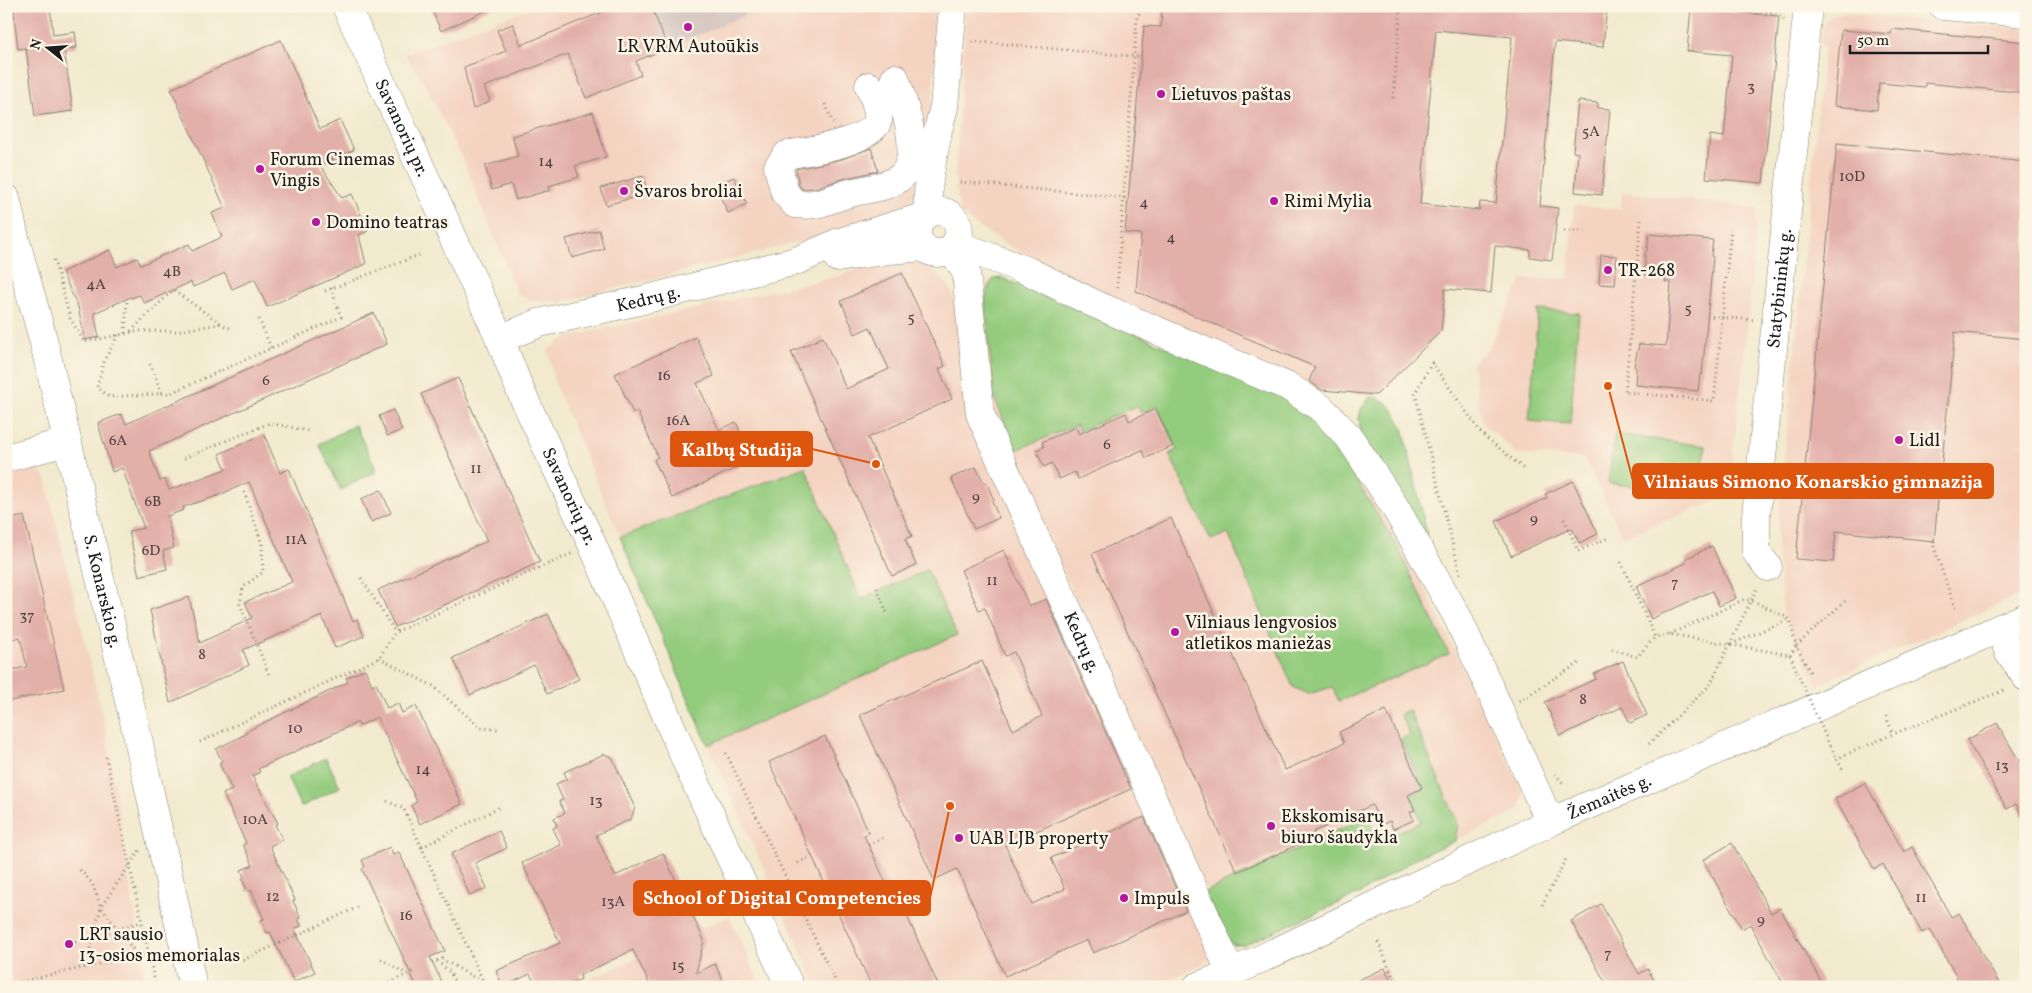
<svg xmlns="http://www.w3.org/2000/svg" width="2032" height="993" font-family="Vollkorn,serif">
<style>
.built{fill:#f4d3c1}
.industrial{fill:#d0c0bc}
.green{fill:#94cc7e;stroke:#58744d}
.building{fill:#e2afa9;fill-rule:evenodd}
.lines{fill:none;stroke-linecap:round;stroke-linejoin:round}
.minor-casing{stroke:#878375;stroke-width:29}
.major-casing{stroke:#878375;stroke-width:29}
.path{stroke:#878375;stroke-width:3;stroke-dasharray:1 4;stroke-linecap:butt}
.minor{stroke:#fff;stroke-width:28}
.major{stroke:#fff;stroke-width:28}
.path-bridge{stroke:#878375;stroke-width:3;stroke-dasharray:1 4;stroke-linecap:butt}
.poi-dot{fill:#b5179e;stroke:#fcf5e5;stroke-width:2}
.labels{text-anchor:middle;stroke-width:5;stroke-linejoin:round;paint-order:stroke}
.number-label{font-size:15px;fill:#4e413f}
.poi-label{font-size:18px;fill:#1c1c1c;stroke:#fcf5e5;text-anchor:start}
.street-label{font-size:18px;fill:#1c1c1c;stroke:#fcf5e5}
.leader{fill:none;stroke:#de560d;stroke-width:2}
.callout-dot{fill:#de560d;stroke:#fcf5e5;stroke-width:2}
.callout{fill:#de560d;stroke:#de560d;stroke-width:2}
.callout-label{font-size:19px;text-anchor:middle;font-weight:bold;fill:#fff}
</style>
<rect width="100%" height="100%" fill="#fcf5e5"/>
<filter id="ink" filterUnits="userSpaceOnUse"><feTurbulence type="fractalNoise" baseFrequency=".02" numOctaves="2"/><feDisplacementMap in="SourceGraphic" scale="10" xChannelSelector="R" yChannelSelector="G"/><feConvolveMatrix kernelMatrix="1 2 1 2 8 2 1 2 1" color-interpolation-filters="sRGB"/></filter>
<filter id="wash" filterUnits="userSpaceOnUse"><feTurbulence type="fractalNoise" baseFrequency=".0096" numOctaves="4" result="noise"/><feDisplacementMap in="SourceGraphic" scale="20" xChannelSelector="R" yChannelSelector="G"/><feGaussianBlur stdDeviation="1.12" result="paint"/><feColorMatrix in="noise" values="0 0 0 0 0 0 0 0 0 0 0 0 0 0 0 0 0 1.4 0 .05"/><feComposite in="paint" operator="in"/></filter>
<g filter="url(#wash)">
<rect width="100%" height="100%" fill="#f2eace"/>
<!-- built -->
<path class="built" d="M536,6H651L668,48L766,6H939L928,162L923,188L912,210L902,216L561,302L535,301L526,298L517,294L464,162L424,83L405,54Z
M966,6H1438L1420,204L1454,207L1441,331L1376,395L1318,390L1053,272L975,225L959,211L955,177Z
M1839,13L2026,29V592L1817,685L1783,613L1777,551V534L1824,47L1819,42L1824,23L1830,16Z
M1622,192L1757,208L1749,313L1728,497L1623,537L1584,458L1517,454L1482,422L1472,363L1488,349L1522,279H1568L1574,206L1620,209Z
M909,256L930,268L948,284L959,310L965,406L1211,950V958L1208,962L1152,987H817L708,745L554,382L548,350L567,337L840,276L887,257Z
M1002,278L1324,429L1373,489L1415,568L1523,792L1521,807L1515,813L1420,856L1359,894L1244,945H1235L1229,942L991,409L979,294L988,281Z
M38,469L45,476L106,730L146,987H6V476Z
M729,916L762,987H573Z"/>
<!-- industrial -->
<path class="industrial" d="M651,6H766L668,48Z"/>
<!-- green -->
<path class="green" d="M1002,278L1279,394L1324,429L1396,544L1449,654L1339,701L1332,687L1309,694L1293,687L1228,533L1211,540L1169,454L1177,450L1157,406L1141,413L1137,406L1079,431L1077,425L1016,450L994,397L985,301L989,285L994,279Z
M1538,310L1579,313L1570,424L1529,421Z
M1370,397C1389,398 1395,413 1403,428L1427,534L1422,536L1362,439L1359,419L1361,409Z
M355,425L377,471L341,490L319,444Z
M1615,434L1706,446L1699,495L1608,483Z
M805,467L861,599L927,570L957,635L708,745L620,537Z
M1409,710L1458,824L1455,841L1420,856L1359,894L1244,945H1235L1229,942L1205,892L1367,817L1378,840L1421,822L1410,795L1423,789L1401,739L1410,735L1400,714Z
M326,758L340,787L301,807L287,777Z"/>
<g id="blocks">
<!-- building -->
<path class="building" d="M13,6H50L53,35L75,32L77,48L64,49L73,111L35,116L26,48L18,49Z
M430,6H496L441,31Z
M617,6H651L668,48L636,61L641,75L586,98L568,54L484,87L490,101L473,109L464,67L506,51L497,30L513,24L521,45Z
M1162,6H1607L1603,47L1555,42L1540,206L1558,208L1552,260L1530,257V250L1495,246L1491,293L1445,289L1441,331L1376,395L1322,390L1309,381L1315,367L1136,291L1141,234L1125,233L1144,26L1161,27ZM1436,30L1512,37L1496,203L1480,202L1479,210L1420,204Z
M1691,8L1779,16L1763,183L1706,178L1710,135L1724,137L1732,55L1687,51Z
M1892,29L2026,42V93L1925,83V87L1879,83L1877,110L1834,106L1841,30L1891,34Z
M281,40L320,129L340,120L354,150L320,165L342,198L352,194L368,231L359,235L366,264L267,307L255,279L232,289L225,273L193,287L191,282L144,303L140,295L131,298V297L94,313L99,337L85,340L78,307L62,272L110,250L117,267L137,258L141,265L189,244L192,251L222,237L212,213L225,208L171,89Z
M1578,101L1598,103V108L1610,109L1602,195L1575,192L1578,153L1573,152Z
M593,112L606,157L575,166L579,177L549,186L550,190L516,200L511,184L492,190L485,166L518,156L512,136Z
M1837,143L2026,162V339L1955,332L1934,541L1836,531L1833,562L1796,559Z
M871,148L878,171L846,178L814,188L802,189L799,185L796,169L842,159Z
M643,176L647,194L606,205L601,188Z
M734,177L747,204L728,213L715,185Z
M599,230L604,249L572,258L566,239Z
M1649,234L1713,240L1711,256L1713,257L1702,375L1700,374L1698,391L1635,385L1636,368L1634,366L1639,344L1666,346L1671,282H1665L1666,276L1645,275V253L1647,251Z
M1601,255L1617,256L1615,285L1599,284Z
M902,273L945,366L939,369L952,399L868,438L912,536L905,539L916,565L892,576L791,352L823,337L846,389L889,369L870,327L855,334L841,301Z
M374,313L387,344L149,451L160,481L165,479L169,490L226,469L219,454L264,434L280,473L289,469L353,621L357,619L364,636L335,648L322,616L243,650L249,665L170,703L150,610L189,597L200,643L252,618L245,602L292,582L249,482L217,496L183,507L184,510L167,516L174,548L163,551L167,569L139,576L129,531L144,528L122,468L112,472L98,423L121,414L126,424Z
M696,337L714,376L697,383L719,430L736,422L753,460L672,498L654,460L658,457L637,411L633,413L615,374Z
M458,378L540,562L395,627L378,590L487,541L421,394Z
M1156,409L1173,446L1146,458L1142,450L1078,479L1075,472L1059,479L1052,463L1044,467L1036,450L1044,447L1042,442L1076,427L1079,434L1126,413L1129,421Z
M393,410L402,430L387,436L379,416Z
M976,467L984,483L986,482L994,500L992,501L999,518L974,529L951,478Z
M1573,481L1598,534L1579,543L1572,528L1511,556L1496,521L1547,498L1545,494Z
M381,490L391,513L371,522L361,499Z
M24,516L64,689L6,702V671L27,667L20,637L9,640L6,630V595L10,594L6,579V520Z
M1171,518L1285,770L1344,743L1339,732L1386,710L1422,788L1408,795L1415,810L1410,812L1414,820L1393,829L1390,821L1381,825L1372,805L1313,832L1315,837L1237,872L1092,554Z
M1712,546L1736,598L1719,606L1712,591L1651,619L1636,586L1686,563L1685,559Z
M1004,550L1029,606L1046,599L1131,789L1005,845L1032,904L1065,889L1051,858L1144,817L1186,911L1093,953L1087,940L1005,976L957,869L934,880L860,715L982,661L1013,730L1042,716L1014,652L1005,656L985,608L979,610L961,570Z
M548,614L579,679L547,694L534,665L470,695L453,658Z
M1623,661L1647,715L1630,723L1622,707L1560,736L1545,702L1596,679L1594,674Z
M365,669L372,685L376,683L387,708L398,703L402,713L416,706L462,804L420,824L411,805L417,802L377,717L359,726L358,722L258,769L260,772L252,776L278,823L275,825L283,840L270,846L295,900L293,901L301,918L298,919L301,926L294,929L315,972L294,982L270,932L267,933L261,920L264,919L251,890L248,892L242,879L244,877L241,870L253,865L243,845L246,843L223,794L232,790L219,763L222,761L216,749L246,734L245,732L348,682L346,678Z
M1997,723L2026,773V821L2016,804L2007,809L1967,740Z
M825,736L869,833L864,835L896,905L901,903L939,987H872L769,762Z
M604,754L612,757L635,808L631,819L596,835L615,876L663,853L704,940L696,973L715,964L724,983L715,987H651L633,950L580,975L581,979L565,987H537L530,974L503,987L496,971L560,943L522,863L561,845L553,828L557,826L554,818L565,813L559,801L563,800L556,784L567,779L564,772Z
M1865,783L1904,852L1912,847L1951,917L1959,913L2001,987H1962L1930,929L1922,933L1883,864L1874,869L1835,799Z
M499,831L507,848L475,863L487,888L470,896L451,854Z
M1732,843L1771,913L1780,908L1824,987H1785L1750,924L1742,929L1703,860Z
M390,847L393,855L399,852L445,951L430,957L444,987H417L362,869L365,867L362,860Z
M1601,904L1639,974L1648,969L1658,987H1608L1571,921Z
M1385,968L1394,987H1343Z"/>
</g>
</g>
<g filter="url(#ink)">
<use href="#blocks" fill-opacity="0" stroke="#878375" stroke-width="1"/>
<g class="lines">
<!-- minor casing -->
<g class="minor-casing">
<g id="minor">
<path d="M1943,6L2026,13"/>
<path d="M869,86C873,96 880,109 878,120C873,142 807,151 787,155L778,167L785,193L795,204C820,207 828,199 850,193C865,189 885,188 898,179C926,160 903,102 895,78"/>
<path id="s1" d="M6,198L16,242L43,339L137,734L193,987"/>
<circle cx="938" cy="232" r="21"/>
<path d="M927,214L929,179L938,130L944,107L953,6"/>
<path d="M955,244L1028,271L1095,304L1289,387L1321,408L1349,437L1395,507L1458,618L1550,822"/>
<path id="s2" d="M951,248L966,272L980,414L1231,973"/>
<path d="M838,258L889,250L924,247"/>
<path id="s3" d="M500,339L539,323L639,301L796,261L837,243L923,217"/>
<path d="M6,458L66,442"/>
<path id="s4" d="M1768,567L1756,552V516L1808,6"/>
<path d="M2000,628L2009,653L2026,677"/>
</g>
</g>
<!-- major casing -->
<g class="major-casing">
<g id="major">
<path id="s5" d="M346,6L500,339L520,390L592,544L690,770L790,987"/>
<path id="s6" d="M1197,987L1231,973L1550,822L2026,617"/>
</g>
</g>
<!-- path -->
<path class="path" d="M1696,6L1776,13L1783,17L1784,20
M972,41L1141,57
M1393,98L1401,6
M825,104L833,123
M960,182L1128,198
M1641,220L1625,392L1714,401L1731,229
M1564,231H1586
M54,260L70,318L84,342L139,331H176L220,324L232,329
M1117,288L1137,17L1144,6
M325,291L419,255
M1707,316L1755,320
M259,319L271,348
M131,331L173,290L220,323
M125,333L127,298
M118,335L105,359L97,387L109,397L171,393L341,317L331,288
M150,364L162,393
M184,458L270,423L308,431
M244,492L262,544L263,572L243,587L240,604L270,677
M1564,519L1578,551L1610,537
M1934,541V547L1955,608
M1621,562L1655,637L1669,634L1790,655
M1460,574L1415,393L1432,363L1482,434L1524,469
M361,578L395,632
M877,588L887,613
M1670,634L1743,600H1751L1790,619L1796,646L1790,655
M1731,644L1790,619
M1612,649L1637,657L1655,637
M1790,655L1797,672
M379,658L433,686L481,728L498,729
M1810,672L1796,646L1846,600
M1519,701L1579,663
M1886,716L1893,734
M200,742L379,658L395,632L573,553
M1649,744L1710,685L1758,586
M1830,746L1844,772
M726,753L838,987
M106,757L156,987
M1836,759L1893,734L2007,689
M1555,774L1563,783
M387,801L404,809L484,983L492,987
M868,845L882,838
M422,847L502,806
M798,863L812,856
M80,870L92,883L101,907L138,956
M1542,905L1567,857
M75,942L141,922
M1378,942L1397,987
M381,959L407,974
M243,960L358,907
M437,961L450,972L457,987
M432,962L442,959L484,983
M85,968L101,907L140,850
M6,985L148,953
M380,987L414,971"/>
<!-- minor -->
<use href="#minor" class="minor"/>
<!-- major -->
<use href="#major" class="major"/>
<!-- path-bridge -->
<path class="path-bridge" d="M1797,672L1830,746"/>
</g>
</g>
<!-- markers -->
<g class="poi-dot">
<circle cx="688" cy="27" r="5"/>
<circle cx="1161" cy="94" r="5"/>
<circle cx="260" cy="169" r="5"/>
<circle cx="624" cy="191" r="5"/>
<circle cx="1274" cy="201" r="5"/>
<circle cx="316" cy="222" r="5"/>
<circle cx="1608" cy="270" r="5"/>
<circle cx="1899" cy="440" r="5"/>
<circle cx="1175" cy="632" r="5"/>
<circle cx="1271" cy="826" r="5"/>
<circle cx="959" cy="838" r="5"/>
<circle cx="1124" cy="898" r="5"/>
<circle cx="69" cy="944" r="5"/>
</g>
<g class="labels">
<!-- number labels -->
<g class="number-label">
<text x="1751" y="91">3</text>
<text x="1591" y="136">5A</text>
<text x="546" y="166">14</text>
<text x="1852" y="181">10D</text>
<text x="1144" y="207">4</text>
<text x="1171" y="242">4</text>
<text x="172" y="276">4B</text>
<text x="96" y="289">4A</text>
<text x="1688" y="313">5</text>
<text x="911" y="322">5</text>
<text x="664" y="380">16</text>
<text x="266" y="385">6</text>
<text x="678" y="425">16A</text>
<text x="118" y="445">6A</text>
<text x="1107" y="449">6</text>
<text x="476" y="473">11</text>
<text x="976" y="501">9</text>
<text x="153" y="506">6B</text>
<text x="1534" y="523">9</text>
<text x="296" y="544">11A</text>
<text x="151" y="555">6D</text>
<text x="992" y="585">11</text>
<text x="1675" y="587">7</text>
<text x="27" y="620">37</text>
<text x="202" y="659">8</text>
<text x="1583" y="704">8</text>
<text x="295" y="733">10</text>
<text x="2002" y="770">13</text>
<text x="423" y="774">14</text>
<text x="596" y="805">13</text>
<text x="255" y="824">10A</text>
<text x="273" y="901">12</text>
<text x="1921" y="902">11</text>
<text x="613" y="906">13A</text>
<text x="406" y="920">16</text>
<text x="1761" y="924">9</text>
<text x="1608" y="958">7</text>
<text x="678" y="970">15</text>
</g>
<!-- poi labels -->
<g class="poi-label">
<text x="688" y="52" text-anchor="middle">LR VRM Autoūkis</text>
<text x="1171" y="100">Lietuvos paštas</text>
<text x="270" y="165">Forum Cinemas<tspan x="270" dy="21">Vingis</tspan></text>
<text x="634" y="197">Švaros broliai</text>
<text x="1284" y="207">Rimi Mylia</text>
<text x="326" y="228">Domino teatras</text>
<text x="1618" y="276">TR-268</text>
<text x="1909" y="446">Lidl</text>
<text x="1185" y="628">Vilniaus lengvosios<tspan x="1185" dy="21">atletikos maniežas</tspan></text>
<text x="1281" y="822">Ekskomisarų<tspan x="1281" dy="21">biuro šaudykla</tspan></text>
<text x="969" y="844">UAB LJB property</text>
<text x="1134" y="904">Impuls</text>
<text x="79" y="940">LRT sausio<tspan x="79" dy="21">13-osios memorialas</tspan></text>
</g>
<!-- street labels -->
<g class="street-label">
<text dy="6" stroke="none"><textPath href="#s5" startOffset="134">Savanorių pr.</textPath></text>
<text dy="6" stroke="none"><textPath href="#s4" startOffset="284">Statybininkų g.</textPath></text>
<text dy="6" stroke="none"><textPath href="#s3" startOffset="154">Kedrų g.</textPath></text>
<text dy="6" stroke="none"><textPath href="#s5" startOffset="539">Savanorių pr.</textPath></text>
<text dy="6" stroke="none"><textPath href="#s1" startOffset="405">S. Konarskio g.</textPath></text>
<text dy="6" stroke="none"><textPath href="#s2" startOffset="421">Kedrų g.</textPath></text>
<text dy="6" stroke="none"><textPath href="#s6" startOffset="454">Žemaitės g.</textPath></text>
</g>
</g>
<!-- callouts -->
<path class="leader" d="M876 464L812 449M1608 386L1633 481M950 806L930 898"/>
<g class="callout-dot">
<circle cx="876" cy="464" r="5"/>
<circle cx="1608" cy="386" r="5"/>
<circle cx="950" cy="806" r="5"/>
</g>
<g class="callout">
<rect x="671" y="432" width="141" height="34" rx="5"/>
<rect x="1633" y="464" width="360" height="34" rx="5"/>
<rect x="634" y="881" width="296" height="34" rx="5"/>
</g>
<g class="callout-label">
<text x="742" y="456">Kalbų Studija</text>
<text x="1813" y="488">Vilniaus Simono Konarskio gimnazija</text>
<text x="782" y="904">School of Digital Competencies</text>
</g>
<!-- margin -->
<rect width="2032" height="993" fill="none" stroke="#fcf5e5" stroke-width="25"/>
<!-- north arrow -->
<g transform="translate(48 48) rotate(287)" stroke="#fcf5e5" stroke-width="4" paint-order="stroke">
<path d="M0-4L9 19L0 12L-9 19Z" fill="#1c1c1c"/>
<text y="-8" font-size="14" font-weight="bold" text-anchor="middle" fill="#1c1c1c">N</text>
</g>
<!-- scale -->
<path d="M1850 45v8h138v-8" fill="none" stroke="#1c1c1c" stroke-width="2.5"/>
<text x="1857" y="45" font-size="15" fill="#1c1c1c" stroke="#fcf5e5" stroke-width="4" paint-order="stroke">50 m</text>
</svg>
